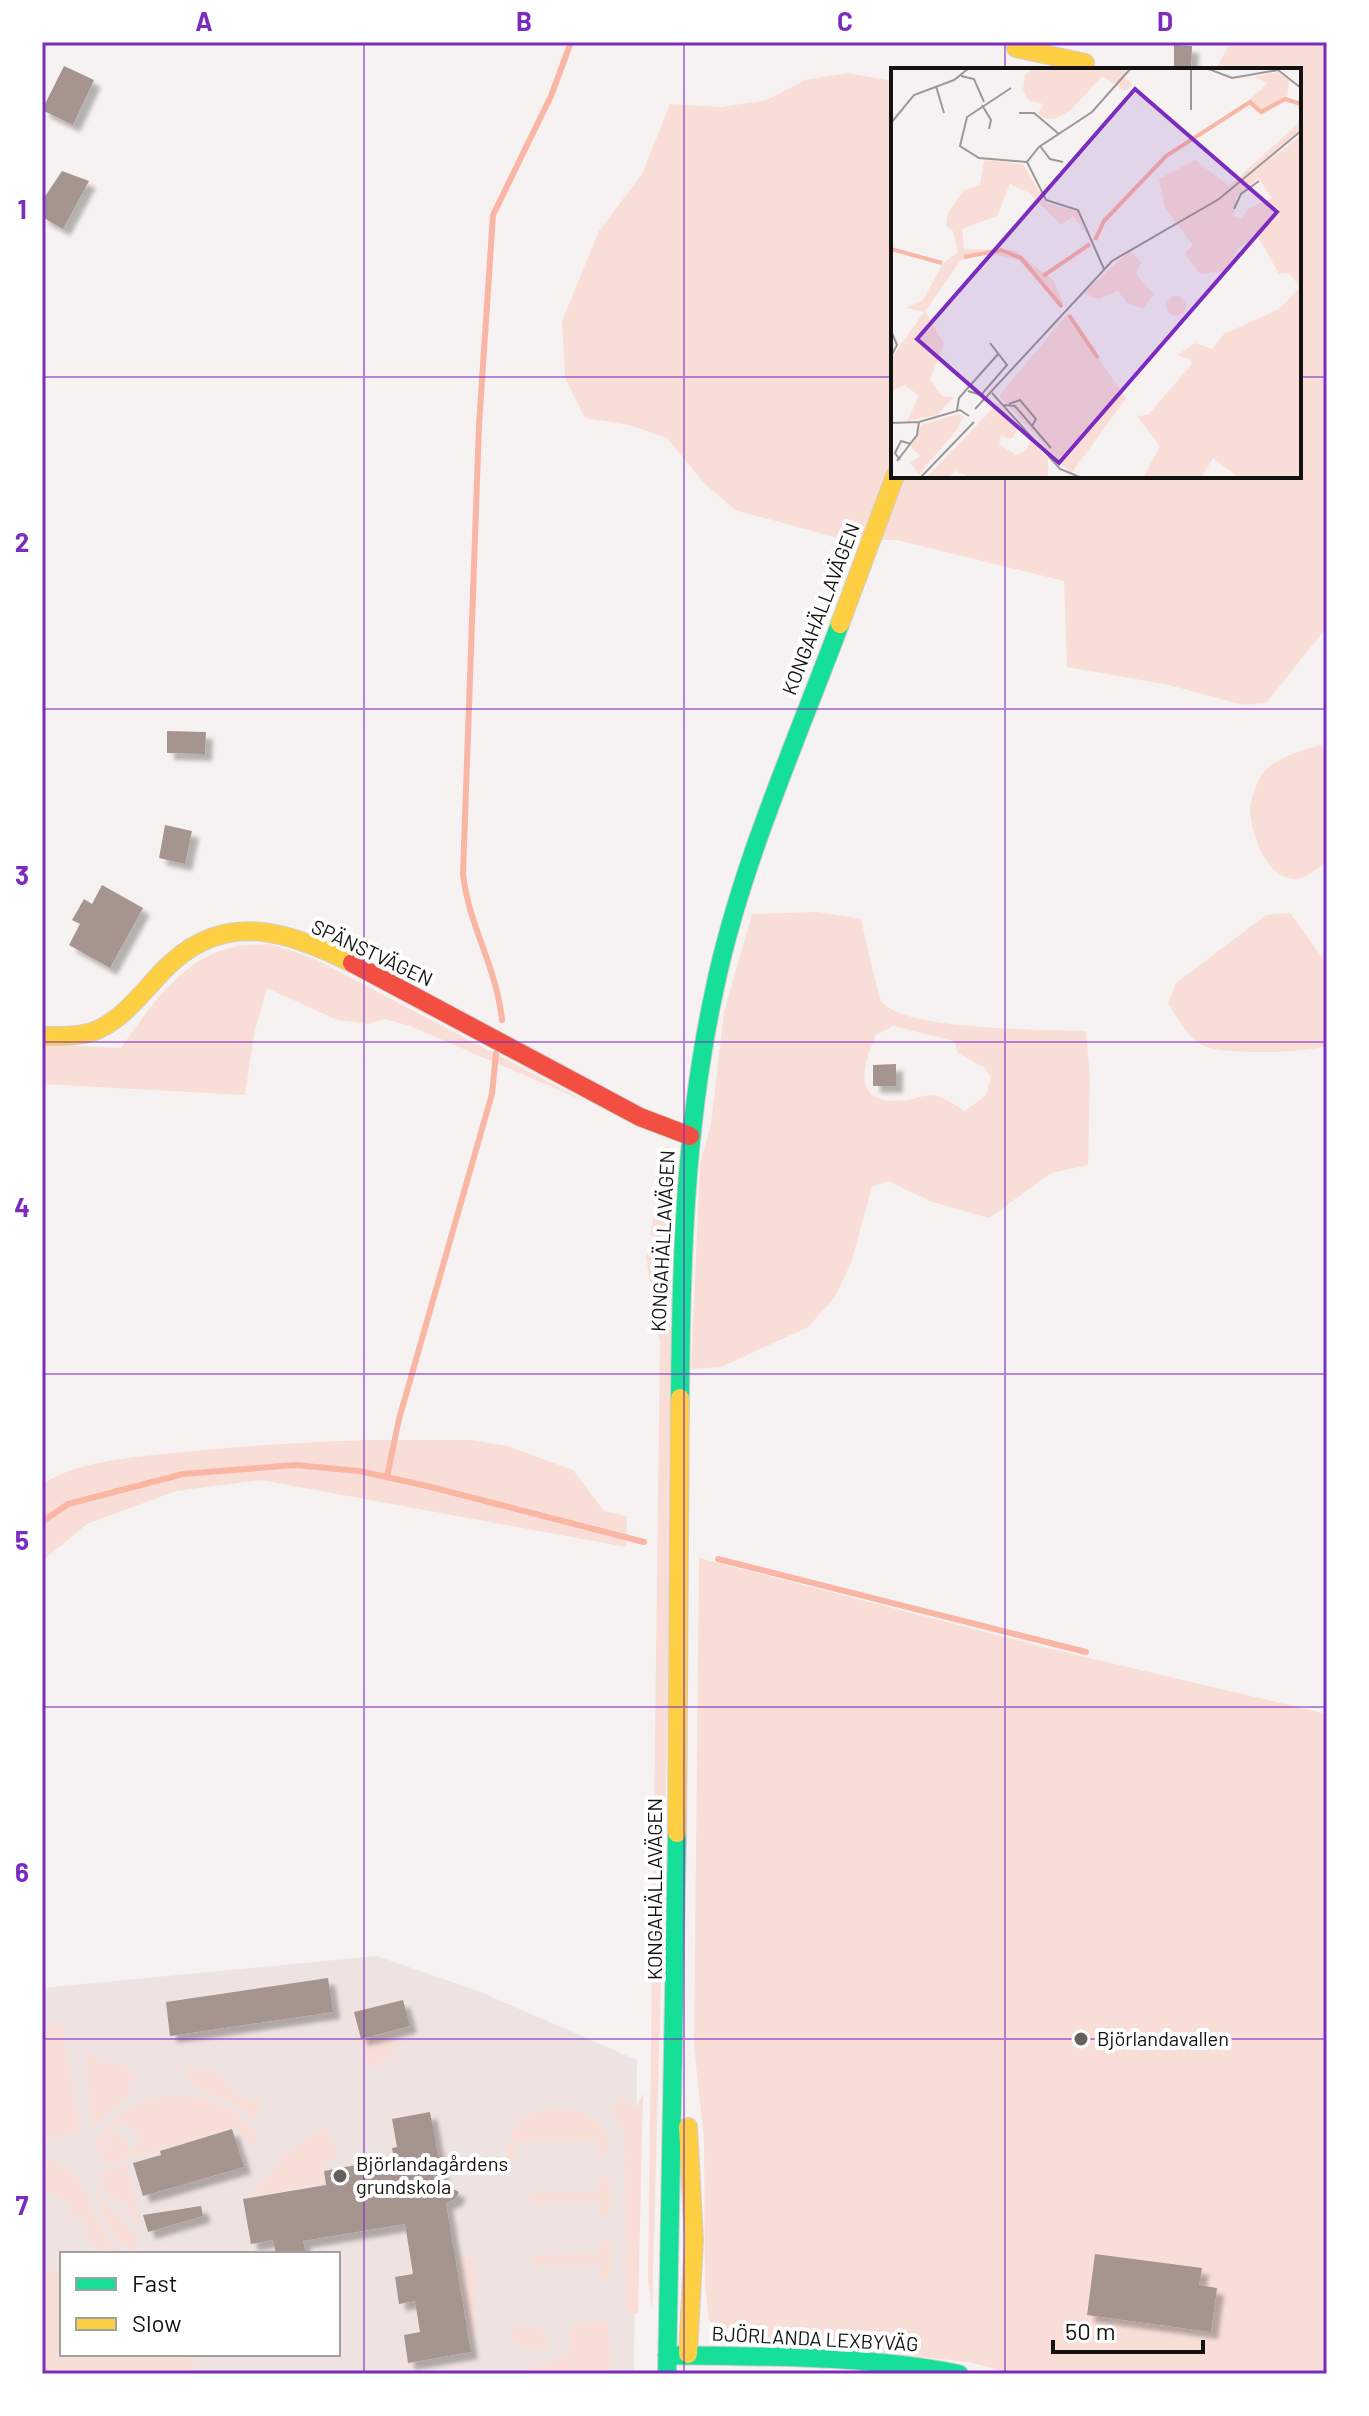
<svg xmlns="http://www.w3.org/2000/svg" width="1369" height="2416" font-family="Barlow,sans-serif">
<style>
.built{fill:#eee3e1}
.green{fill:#f9ded7;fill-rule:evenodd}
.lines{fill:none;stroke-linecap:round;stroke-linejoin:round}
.stream{stroke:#f9b6a5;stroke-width:6}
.building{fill:#a6948f;filter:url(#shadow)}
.fast-casing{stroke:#d1cecd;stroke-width:20}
.slow-casing{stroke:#d1cecd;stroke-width:20}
.jam-casing{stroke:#d1cecd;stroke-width:20}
.fast{stroke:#16e098;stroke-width:18}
.slow{stroke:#ffcf43;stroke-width:18}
.jam{stroke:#f24e42;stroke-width:18}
.grid{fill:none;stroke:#7b2cbf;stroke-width:2;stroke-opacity:0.55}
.poi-dot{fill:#63605f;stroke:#fff;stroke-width:3}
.labels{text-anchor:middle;stroke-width:8;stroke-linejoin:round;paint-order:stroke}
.street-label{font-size:20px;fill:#141211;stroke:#fff}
.poi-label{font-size:20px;fill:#141211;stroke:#fff;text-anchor:start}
.inset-river{fill:none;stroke:#f9b6a5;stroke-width:4}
.inset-road{fill:none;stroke:#9c9897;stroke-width:2}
.view{fill:#7b2cbf;fill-opacity:0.15;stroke:#7b2cbf;stroke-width:4}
.inset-edge{fill:none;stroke:#141211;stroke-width:4}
.neatline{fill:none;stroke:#7b2cbf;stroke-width:3}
.grid-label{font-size:26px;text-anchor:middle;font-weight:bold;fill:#7b2cbf}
</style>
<defs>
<filter id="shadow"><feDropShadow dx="7" dy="7" stdDeviation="2" flood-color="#0004"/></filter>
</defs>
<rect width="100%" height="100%" fill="#f6f2f1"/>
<!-- built -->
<path class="built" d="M377,1956L478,1991L637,2060L634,2374H199L190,2354H338V2254H62V2273L42,2267V1988Z"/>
<!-- green -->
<path class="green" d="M1231,42H1327V627L1266,703L1243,705L1169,685L1067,667L1064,581L897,540H845L735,510L703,482L667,438L629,425L585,418L565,378L562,321L599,231L642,174L670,104L721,107L767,100L805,80L848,73L893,81V476H1299V70H1215Z
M1327,743V861C1318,868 1307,879 1295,879C1266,878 1252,835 1250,811C1250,802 1256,784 1261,776C1272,757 1308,749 1327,743Z
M818,912L861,919C864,932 878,996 882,1002C905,1031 1045,1029 1086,1031L1090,1078L1088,1165L1051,1173L989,1218L932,1202L888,1181L872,1187L851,1263L835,1297L808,1327L721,1367L691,1369L700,1164L711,1124L724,1012L752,914ZM893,1026L954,1041L958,1053L985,1068L991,1077L986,1095L965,1111C956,1106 946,1098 937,1096C928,1093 915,1099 906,1100C852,1106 861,1069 876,1035Z
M1290,913L1327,964V1046C1304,1053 1226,1055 1204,1046C1188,1039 1177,1017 1168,1003L1176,983L1266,915Z
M270,944L313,958L589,1103L410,1026L385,1019L368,1024L337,1020L267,988L254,1034L245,1095L42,1084V1044L121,1048C148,1009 182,958 233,947C245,944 258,945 270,944Z
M665,1146L675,1150L666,1226H663L661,1238L650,1235Z
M650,1244C658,1275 666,1298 671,1332L668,1712L652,2312L648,2279L660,1343L646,1257Z
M371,1440H470L507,1446L573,1470L604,1511L627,1516L626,1547L261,1480L176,1491L87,1524L42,1561V1484C81,1460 129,1458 173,1453C239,1446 305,1442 371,1440Z
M699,1558L1051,1649L1327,1714V2374H1014L969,2362L721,2336L709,2320L705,2285L704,2139L694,2047Z
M62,2024L80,2132L42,2138V2027Z
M391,2033L396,2050L370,2069L361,2041Z
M85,2051L100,2062L126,2065L133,2077L126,2098L94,2126Z
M189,2069L216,2072L240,2098L261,2100L256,2120L236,2104L197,2088L186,2075Z
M643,2093L638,2313L627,2314L625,2146L621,2124L612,2108L624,2095L627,2105L637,2106Z
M174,2095C207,2095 243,2111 260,2140L253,2145L234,2127L129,2158L139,2144L140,2135L123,2122L110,2134L98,2155L96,2143C116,2113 139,2099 174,2095Z
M548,2108C578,2110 607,2114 609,2150L598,2155L597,2140L515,2142V2165L507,2166C507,2135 516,2114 548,2108Z
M323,2129L336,2147L339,2158L324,2161V2183L251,2196L288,2152Z
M114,2134L125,2139L131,2150L121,2161L106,2166L102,2153Z
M51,2160C96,2178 86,2221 120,2254H101L83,2231L89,2226L80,2215L74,2220L66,2201L42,2189V2161Z
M126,2162L140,2223L135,2224L125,2201L107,2196L100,2171L117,2168Z
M599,2176L610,2182L611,2213L600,2218L598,2201L531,2203V2193L600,2191Z
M99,2188L105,2204L137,2237L135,2252C112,2241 102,2214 96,2191Z
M601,2239L611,2245L612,2276L601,2280L600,2264L532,2266V2255L601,2253Z
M470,2256L477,2283L473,2325H478L471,2343L458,2259Z
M42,2267L62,2273V2354H190L199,2374H42Z
M609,2322L611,2371L528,2374L522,2369L552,2363L569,2351L572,2324Z
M512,2326L546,2331L549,2349L520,2348L511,2334Z"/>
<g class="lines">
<!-- stream -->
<path class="stream" d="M502,1020C496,965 469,927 463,874L479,425L493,215L551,96L571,42
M387,1477L399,1419L492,1094L496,1053
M42,1522L68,1504L183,1474L295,1465L359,1471L427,1486L644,1542
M718,1559L1086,1652"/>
</g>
<!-- building -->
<path class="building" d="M1174,45L1192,46L1191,67L1174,66Z
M64,66L94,80L73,125L42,110Z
M62,171L89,181L63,229L42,217V201Z
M167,731L206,732L205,754L167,753Z
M165,825L192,831L185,864L159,858Z
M102,885L143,908L110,968L69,945L80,924L72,920L84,899L92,904Z
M896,1064V1086H873V1065Z
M328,1978L333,2012L170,2036L166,2002Z
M403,2000L410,2026L361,2039L354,2012Z
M430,2112L444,2184L459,2192L455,2199L446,2203L471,2352L408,2363L404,2335L420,2332L415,2301L399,2304L395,2277L413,2274L405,2224L303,2241L306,2254H276L273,2240L251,2244L243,2199L326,2185L324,2171L394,2158L392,2148L397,2147L392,2119Z
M232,2129L244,2167L143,2196L133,2163L161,2155L160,2151Z
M201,2206L203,2216L148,2232L143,2215Z
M1095,2254L1202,2268L1199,2285L1217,2288L1211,2332L1087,2315Z"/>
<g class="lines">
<!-- fast casing -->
<g class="fast-casing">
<path id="fast" d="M680,1398C681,1262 685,1126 714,992C740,866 795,745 840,624
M667,2355C764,2357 864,2355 959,2374
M667,2374L677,1833"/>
</g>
<!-- slow casing -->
<g class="slow-casing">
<path id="slow" d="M1016,48L1085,63
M840,624L895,476
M42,1036C60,1036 80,1037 97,1030C123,1019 142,993 161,973C220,909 283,929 352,963
M677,1833L680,1398
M688,2127L694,2240L688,2354"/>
</g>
<!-- jam casing -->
<g class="jam-casing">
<path id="jam" d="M352,963L640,1117L690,1136"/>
</g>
<!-- fast -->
<use href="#fast" class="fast"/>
<!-- slow -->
<use href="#slow" class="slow"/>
<!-- jam -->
<use href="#jam" class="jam"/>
</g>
<!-- grid -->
<path class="grid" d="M364,42V2374M684,42V2374M1005,42V70M42,377H893M1299,377H1327M1005,476V2374M42,709H1327M42,1042H1327M42,1374H1327M42,1707H1327M42,2039H1327"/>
<!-- markers -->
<g class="poi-dot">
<circle cx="1081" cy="2039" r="8"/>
<circle cx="340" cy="2176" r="8"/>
</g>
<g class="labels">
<!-- street labels -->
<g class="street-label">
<text transform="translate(821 609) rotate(-69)" y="7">KONGAHÄLLAVÄGEN</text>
<text transform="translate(372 953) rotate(25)" y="7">SPÄNSTVÄGEN</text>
<text transform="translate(663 1241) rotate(-87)" y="7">KONGAHÄLLAVÄGEN</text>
<text transform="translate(655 1889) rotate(-90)" y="7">KONGAHÄLLAVÄGEN</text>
<text transform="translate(815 2339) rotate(3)" y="7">BJÖRLANDA LEXBYVÄG</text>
</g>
<!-- poi labels -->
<g class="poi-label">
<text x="1097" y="2046">Björlandavallen</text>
<text x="356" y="2171">Björlandagårdens<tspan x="356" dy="23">grundskola</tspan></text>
</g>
</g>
<!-- overview -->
<g transform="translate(891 68)">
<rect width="410" height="410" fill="#f6f2f1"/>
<path d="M143,0H235L232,8L242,16L234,23L211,8L180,42L163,51L152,50L147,45L153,36L138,33L132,22L134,7ZM386,4L398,12L396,32L371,47L358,32L377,15L363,9ZM410,53V61L374,96L410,67V410H348L322,390L310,410H252L269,378L246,348L257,347L300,297V292L286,287L304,275L321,281L333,266L388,241L409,219L398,205L388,206L366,167L347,181L335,203L309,206L294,186L302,177L274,140L268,111L304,92L338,118ZM367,110L381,130L358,140L351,150L342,149L345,129ZM93,92L132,96L155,135L187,143L194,164L182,148L170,157L138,125L119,116L106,148L71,161L73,181L123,182L163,213L172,235L169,238L127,191L98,186L70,192L34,243L53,276L39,312L51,328L63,329L46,347L16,353L28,328L14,317L0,324V291L33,244L15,240L32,232L52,195L67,184L62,163L55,158L57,145L73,122L89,117ZM239,183L250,194L245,206L263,226L252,240L237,236L227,223L208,231L192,225ZM275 238a10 10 0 1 1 20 0a10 10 0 1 1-20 0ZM176,246L235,330L180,406L108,328ZM107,335L128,360L120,371L110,368L108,376L125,387L135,383L140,372L157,391V410H71L75,407L64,403L57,410H35ZM66,346L73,348L65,363L28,406L19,395L29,388L20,379L30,357Z" fill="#f9ded7" fill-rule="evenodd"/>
<path class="inset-river" d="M204,172L213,153L275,88L359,34L370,44L394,31L410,36M0,181L51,195M73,189L110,182L130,190L171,239M152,208L199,176M178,247L207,290"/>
<path class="inset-road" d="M315,0L341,10L387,2L410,20M70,8L83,11L93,34M45,18L53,45M120,20L76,49L69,78L88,90L136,94M91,37L100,52L98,61M300,42V0M128,45H143L168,66M0,55L23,27L63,12L78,0M149,78L159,91L172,94M343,141L350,126L368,113M213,201L187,142L155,132L136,94L148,79L201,44L240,0M0,288L6,277L1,265M77,323L90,327L116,297L99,275M101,325L169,401L191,410M118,336L129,332L145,351L141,358M113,337L124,338L160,380M84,341L221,193L328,131L410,63M66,342L68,330L108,285M0,355L28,354L69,342L78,348M9,392L4,385L10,373L20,376M6,393L26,367L28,354M29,410L83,354"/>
<path class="view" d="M244,21L386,144L168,395L26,271Z"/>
<rect width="410" height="410" class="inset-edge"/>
</g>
<!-- border -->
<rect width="1369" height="2416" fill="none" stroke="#ffffff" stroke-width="88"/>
<!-- legend -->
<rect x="60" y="2252" width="280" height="104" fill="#ffffff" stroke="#a1a0a0" stroke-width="2"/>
<rect x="76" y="2278" width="40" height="12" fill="#16e098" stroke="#a1a0a0" stroke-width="2"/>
<text x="132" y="2292" font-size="24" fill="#141211">Fast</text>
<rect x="76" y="2318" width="40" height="12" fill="#ffcf43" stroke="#a1a0a0" stroke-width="2"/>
<text x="132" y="2332" font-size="24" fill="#141211">Slow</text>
<!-- scale -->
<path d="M1053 2340v12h150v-12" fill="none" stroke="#141211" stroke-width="4"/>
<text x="1065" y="2340" font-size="24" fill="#141211" stroke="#ffffff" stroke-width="6" paint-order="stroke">50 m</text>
<rect x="44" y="44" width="1281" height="2328" class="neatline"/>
<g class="grid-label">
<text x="204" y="31">A</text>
<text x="524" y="31">B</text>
<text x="845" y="31">C</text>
<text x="1165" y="31">D</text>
<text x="22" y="219">1</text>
<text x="22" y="552">2</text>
<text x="22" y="885">3</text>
<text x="22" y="1217">4</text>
<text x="22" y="1550">5</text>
<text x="22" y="1882">6</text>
<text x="22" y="2215">7</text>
</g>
</svg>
